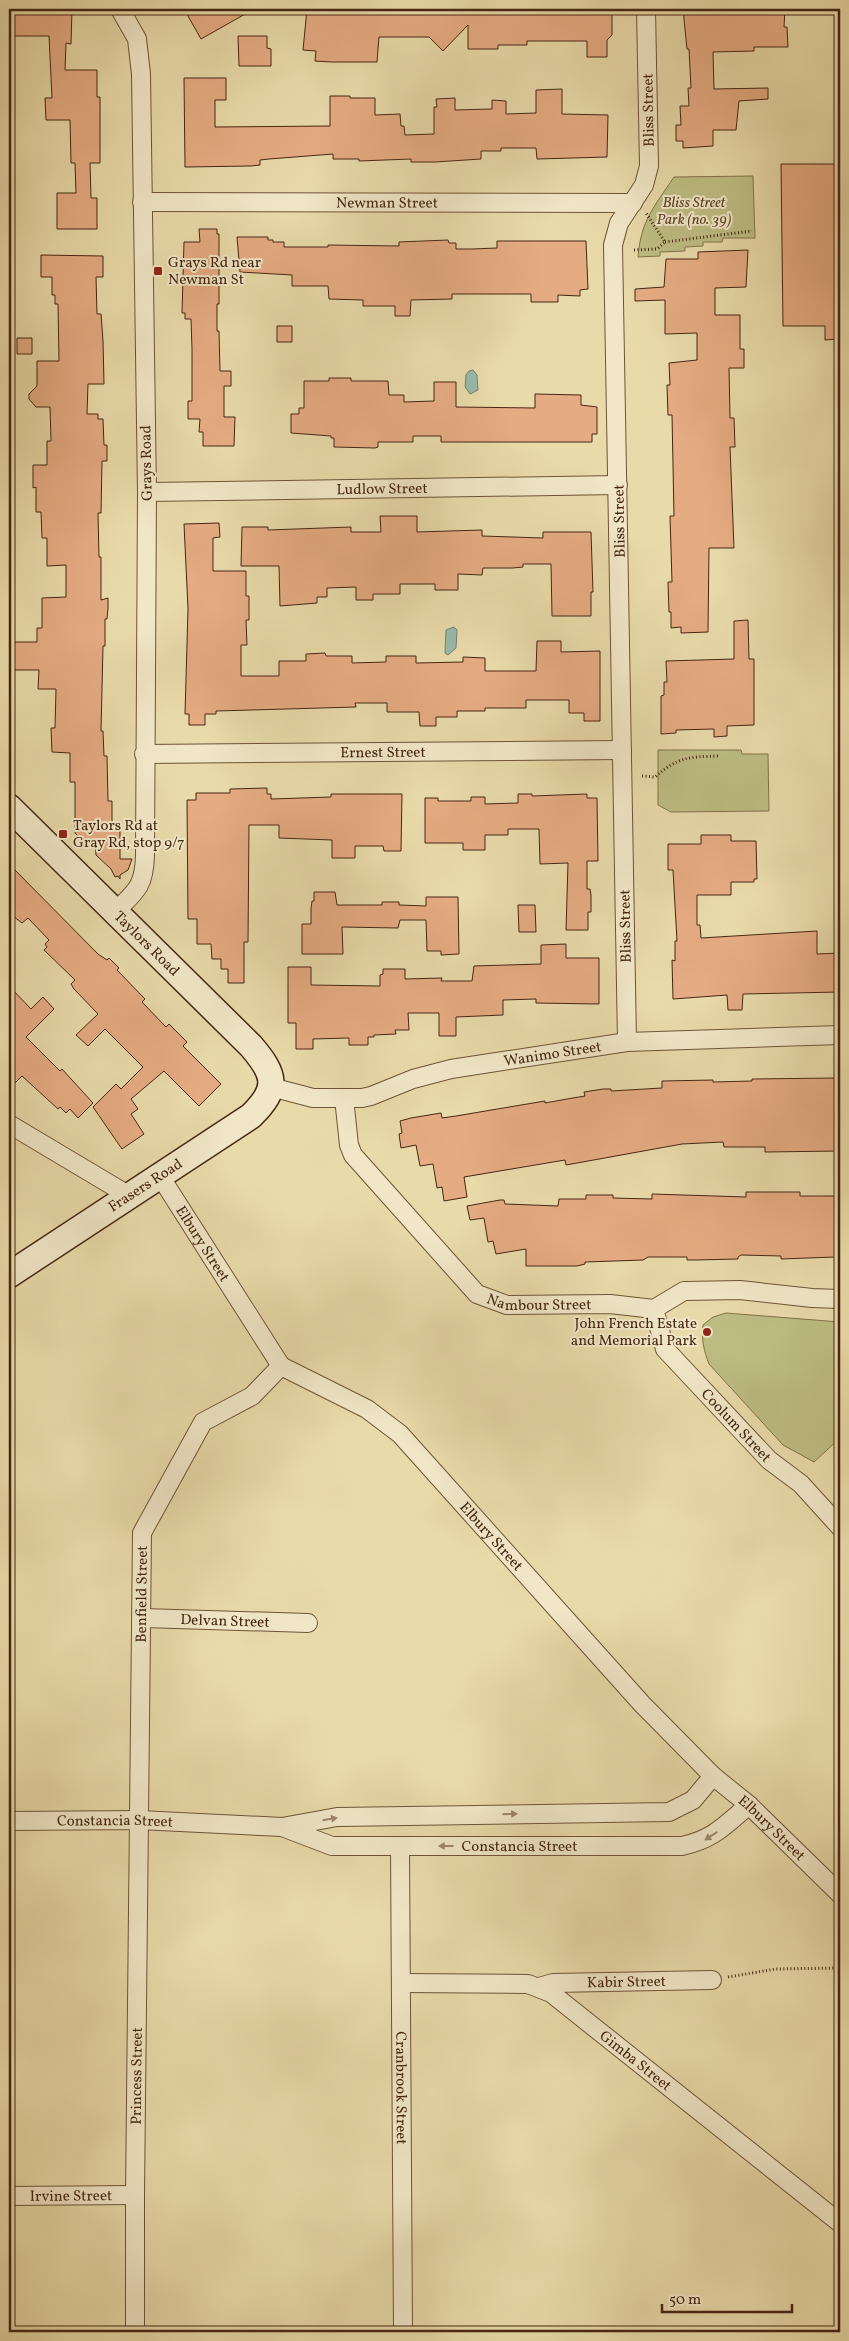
<svg xmlns="http://www.w3.org/2000/svg" width="849" height="2341" font-family="Vollkorn,serif">
<style>
.green{fill:#bdbd83;stroke:#82724b}
.water{fill:#97baab;stroke:#777f6e}
.building{fill:#e5ab82;stroke:#462613}
.lines{fill:none;stroke-linecap:round;stroke-linejoin:round}
.street-casing{stroke:#6f5338;stroke-width:20}
.secondary-casing{stroke:#462613;stroke-width:28}
.path{stroke:#462613;stroke-width:3;stroke-dasharray:1 2.5;stroke-linecap:butt}
.street{stroke:#f1e7c7;stroke-width:18}
.secondary{stroke:#f1e7c7;stroke-width:25}
.oneway{fill:#9c866d}
.poi-dot{fill:#8f2418;stroke:#f1e7c7;stroke-width:2}
.labels{text-anchor:middle;stroke-width:4;stroke-linejoin:round;paint-order:stroke}
.street-label{font-size:15px;fill:#462613;stroke:#f1e7c7}
.park-label{font-size:15px;font-style:italic;fill:#5e4429;stroke:#f1e7c7}
.poi-label{font-size:15px;fill:#462613;stroke:#f1e7c7;text-anchor:start}
</style>
<rect width="100%" height="100%" fill="#e9daa9"/>
<filter id="stains"><feTurbulence type="fractalNoise" baseFrequency=".004" numOctaves="4"/><feColorMatrix values="0 0 0 0 .2 0 0 0 0 .09 0 0 0 0 .02 0 0 0 .5 -.17"/></filter>
<radialGradient id="worn" r=".72"><stop offset=".6" stop-color="#630" stop-opacity="0"/><stop offset="1" stop-color="#630" stop-opacity=".3"/></radialGradient>
<!-- green -->
<path class="green" d="M753,176L755,238H723L722,242H703V246L685,247V251L660,252V256L638,257C641,220 654,207 674,177Z
M658,750H741L742,754H768L769,811L671,812L658,805Z
M726,1313L840,1322V1438L814,1462L783,1445L709,1364C704,1351 701,1339 703,1325L713,1317Z"/>
<!-- water -->
<path class="water" d="M473,370L477,375L478,390L470,394L465,387L466,375L469,371Z
M454,627L457,630L456,648L448,655L445,653L446,630Z"/>
<!-- building -->
<path class="building" d="M14,9H72L71,44L66,43L65,70H97V97H100V163H90L91,198H97V229H57V193H76L75,163H71L70,120H46L45,98H52L49,36H12V14L14,13Z
M184,9H254L201,39Z
M307,9H612V35L607,40V57H587V41H527V45H498V49H468V25L443,51L429,37H379L377,62H331L315,61L316,51L303,50Z
M683,9H785L784,27H787L788,47H754V51L713,52L714,89L768,88V99L739,101L736,130H713V146L683,148V141H676V125H681L680,106H689L688,88H691L689,49H687Z
M238,36H267V48L271,49V66H239Z
M184,78H226V100H215V127L330,126V96H350V98H375V115L400,114L401,126H404L405,135L434,134V107H437L436,99L455,98V110L492,109V100L506,101V114L536,113V90L562,89V114L608,115L607,157L537,159L536,148H501V151H481V159L435,162H411V159L359,161V159H333V154L269,159L260,160V165L251,166L185,167Z
M781,164H835L838,339L825,340V326H783Z
M199,229H217V234H219V304H217V331H219L220,371H231V386H224V417H235L234,446H203V432H199L200,419H188V401H192V349L191,319H185V313H182L184,242H200Z
M237,237H268V240H273V242H284V247H328V245L399,246V242L448,240L449,243H456V249H472L497,248V241H586L588,289L580,290V296L558,295V302H531V294H452V299L411,300L410,316H395V306H363V300L329,299L328,286H292V275L240,272Z
M748,250L746,287L715,288V315H740V349H744V368H729L730,418H734L735,447H730L734,548H709L708,632L681,633V627L671,628V612H669L668,582H672L670,516H674L672,415H668L667,385H670L669,363L697,360V333L665,334V300L635,301V289L664,287L666,259H698V252Z
M41,255L103,256V277H96L97,314H101L103,341L104,384H88L87,414H98V419H103L104,445H107V461H102L101,513H98L99,557H101V600L108,598V608L107,619H105V646H103L101,731H103L104,756H107L108,801H112V830H120V859H132L128,870L120,875V879L118,876L115,877L111,869L96,855L95,842H84L75,833V782H70V753L52,752L51,728H55L56,689H38L39,670H9V642H37V628H42V598L66,597V565L47,566V538H42L41,512H36V487L33,488V465H47V441H51L50,407H36L29,399V394L37,386V361H59L58,304H55V295H52V277H41Z
M277,326H292V342H277Z
M17,338H32V354H17Z
M329,378H351V381H388L389,395H404V402L434,401V382H456V407L535,408V394L581,395V405L597,407V434H592V442H441V436H413V442H378V447L375,448L334,447V438H331V436L291,433V414H299V408H304V381H329Z
M380,516H417V532L482,530V536L543,538V532H591L593,592H591V616H552L551,564H523V567L513,568H483L482,575L458,574V590H435V584H400V594H373V600H356V587L327,588V597H317V603L280,606L279,566H241L242,527H268V530L351,527V532H381Z
M219,523L220,537L213,538V571H246V596H249V620H246L247,645H241V676H279V661H306V654L325,653L326,656H352V663L386,662V656H416V663L463,662V657L485,658V671H536L537,641H561V652L600,651V721H584V713H569V700H526V708H485V711H457V717H436V726H420L419,712H387V703H355L356,707L216,711V714H205V725H189V714H185L188,609L184,524Z
M748,620L749,659H754V725L727,726V736L714,737V729L676,730V733L661,734V696L664,695V682H667L666,661L734,659V621Z
M267,788V794H271V799L331,797V794H402L401,851H384L383,846H355V858H332V840L279,838V825H249L248,942H244V983H228V969H221V959H212L211,944H197V919H188L187,800H196V793H230V789Z
M518,794H532V796L587,794V798H597L598,861H587V889H590L591,895V912H588V930H566L568,863L540,864L539,829H508V835H485V850H463V843H425V798H438V801H471V797H485V804L518,803Z
M701,835H731V841H756L757,879H754V882H731V895H697V925H700L701,938L817,931V954L840,953V992L743,994L742,1010H728L727,995L673,999L672,960L675,961V941H677L673,870H668V844H701Z
M9,864L98,954L107,960L109,958L119,968L117,970L145,999L142,1002L166,1027L169,1024L187,1042L183,1046L221,1084L199,1106L164,1071L131,1099L138,1109L131,1114L144,1134L122,1149L93,1107L116,1084L121,1089L143,1067L105,1029L88,1046L76,1035L98,1014L74,989L71,984L75,980L44,950L47,947L45,944L49,940L28,918L22,923L9,913Z
M314,892H335L337,905H382V902H399V905L426,906V897H458L459,954L441,955V951H427L426,920H400L398,928L342,927L343,954H302V924H311V909L312,901H314Z
M518,905H535L536,932H519Z
M566,944V958H599V1004L536,1003V999L503,1000V1015L456,1017V1036H439V1013H408L409,1030H395L396,1034L374,1035V1037H368V1045H349V1038L313,1039V1049H296V1023H288V967H311V985L380,986V975L383,974V969H405V979L442,978L441,981H472L474,966L541,964V945Z
M9,986L31,1009L43,997L54,1009L26,1037L60,1071L62,1069L93,1103L78,1118L70,1109L66,1113L60,1107L58,1109L22,1076L9,1089Z
M836,1078L837,1087H839L840,1151L765,1152V1147H724L723,1142L682,1144L566,1165L565,1160L464,1177L467,1197L444,1201L442,1187L437,1188L433,1164L420,1166L416,1145L401,1148L399,1134L402,1133L400,1121L411,1118L441,1113L442,1118L456,1116L545,1101V1103L567,1099L585,1096L584,1092L603,1089H611V1091L662,1088V1081L713,1080V1082L752,1081V1079Z
M746,1192H800V1196H840V1247H835V1257L781,1259V1256L741,1255L738,1257V1259L695,1260H687V1257H648L643,1260L585,1262V1264L577,1266H526V1249L496,1254L493,1241L488,1242L484,1218L470,1220L467,1206L500,1200H504L505,1204L558,1206L559,1199H586V1195H613V1198L652,1199V1194L746,1197Z"/>
<g class="lines">
<!-- street casing -->
<g class="street-casing">
<g id="street">
<path id="s1" d="M142,202L633,203"/>
<path id="s2" d="M147,492L618,485"/>
<path id="s3" d="M144,754L622,750"/>
<path d="M115,912C136,891 144,887 145,856L147,492L141,74L137,39L120,9"/>
<path d="M627,1042L613,245L619,223L644,185L649,166L646,9"/>
<path id="s4" d="M271,1087L313,1098H362L371,1096L413,1079L451,1069L627,1042L840,1035"/>
<path id="s5" d="M344,1098L349,1145L353,1155L477,1294L507,1305L610,1304L654,1309L684,1291L740,1290L812,1298L840,1299"/>
<path d="M9,1124L128,1195"/>
<path id="s6" d="M160,1176L281,1366L367,1409L400,1434L642,1704L713,1776L749,1805L840,1894"/>
<path id="s7" d="M654,1309L665,1349L769,1460L801,1484L840,1527"/>
<path id="s8" d="M143,1618L308,1623"/>
<path id="s9" d="M9,1821L139,1820L282,1827L337,1817L669,1812L693,1800L713,1776"/>
<path id="s10" d="M282,1827L332,1846H682C714,1839 725,1825 749,1805"/>
<path id="s11" d="M400,1846L403,2332"/>
<path id="s12" d="M401,1983L528,1984L551,1993L840,2223"/>
<path id="s13" d="M539,1987L553,1983L712,1980"/>
<path id="s14" d="M9,2196L135,2195"/>
<path id="s15" d="M135,2332V2195L142,1533L203,1422L252,1396L281,1366"/>
</g>
</g>
<!-- secondary casing -->
<g class="secondary-casing">
<g id="secondary">
<path id="s16" d="M9,807L251,1046C275,1074 280,1088 251,1116L9,1275"/>
</g>
</g>
<!-- path -->
<path class="path" d="M665,242L752,231
M634,250L657,249L665,242L646,213
M642,776L655,777C678,757 688,757 718,756
M728,1977L776,1969L840,1968"/>
<!-- street -->
<use href="#street" class="street"/>
<!-- secondary -->
<use href="#secondary" class="secondary"/>
</g>
<!-- one-way arrows -->
<defs><path id="oneway-solid" d="M-6-.8H1V-3.2L6.5 0L1 3.2V.8H-6Z" transform="scale(1.25)"/></defs>
<g class="oneway">
<use href="#oneway-solid" transform="translate(510 1814) rotate(-1)"/>
<use href="#oneway-solid" transform="translate(330 1819) rotate(-9)"/>
<use href="#oneway-solid" transform="translate(711 1836) rotate(147)"/>
<use href="#oneway-solid" transform="translate(446 1846) rotate(-180)"/>
</g>
<!-- markers -->
<g class="poi-dot">
<rect x="153" y="266" width="10" height="10" rx="2.5"/>
<rect x="58" y="829" width="10" height="10" rx="2.5"/>
<circle cx="707" cy="1332" r="5"/>
</g>
<g class="labels">
<!-- street labels -->
<g class="street-label">
<text transform="translate(648 110) rotate(-91)" y="5">Bliss Street</text>
<text dy="5" stroke="none"><textPath href="#s1" startOffset="245">Newman Street</textPath></text>
<text transform="translate(146 463) rotate(-91)" y="5">Grays Road</text>
<text dy="5" stroke="none"><textPath href="#s2" startOffset="235">Ludlow Street</textPath></text>
<text transform="translate(619 521) rotate(-91)" y="5">Bliss Street</text>
<text dy="5" stroke="none"><textPath href="#s3" startOffset="239">Ernest Street</textPath></text>
<text transform="translate(625 926) rotate(-91)" y="5">Bliss Street</text>
<text dy="5" stroke="none"><textPath href="#s16" startOffset="194">Taylors Road</textPath></text>
<text dy="5" stroke="none"><textPath href="#s4" startOffset="289">Wanimo Street</textPath></text>
<text transform="translate(145 1185) rotate(-33)" y="5">Frasers Road</text>
<text dy="5" stroke="none"><textPath href="#s6" startOffset="80">Elbury Street</textPath></text>
<text dy="5" stroke="none"><textPath href="#s5" startOffset="308">Nambour Street</textPath></text>
<text dy="5" stroke="none"><textPath href="#s7" startOffset="146">Coolum Street</textPath></text>
<text dy="5" stroke="none"><textPath href="#s6" startOffset="500">Elbury Street</textPath></text>
<text dy="5" stroke="none"><textPath href="#s15" startOffset="738">Benfield Street</textPath></text>
<text dy="5" stroke="none"><textPath href="#s8" startOffset="82">Delvan Street</textPath></text>
<text dy="5" stroke="none"><textPath href="#s9" startOffset="106">Constancia Street</textPath></text>
<text dy="5" stroke="none"><textPath href="#s6" startOffset="905">Elbury Street</textPath></text>
<text dy="5" stroke="none"><textPath href="#s10" startOffset="241">Constancia Street</textPath></text>
<text dy="5" stroke="none"><textPath href="#s13" startOffset="88">Kabir Street</textPath></text>
<text dy="5" stroke="none"><textPath href="#s12" startOffset="260">Gimba Street</textPath></text>
<text dy="5" stroke="none"><textPath href="#s15" startOffset="256">Princess Street</textPath></text>
<text dy="5" stroke="none"><textPath href="#s11" startOffset="242">Cranbrook Street</textPath></text>
<text dy="5" stroke="none"><textPath href="#s14" startOffset="62">Irvine Street</textPath></text>
</g>
<!-- park labels -->
<g class="park-label">
<text x="694" y="207">Bliss Street<tspan x="694" dy="17">Park (no. 39)</tspan></text>
</g>
<!-- poi labels -->
<g class="poi-label">
<text x="168" y="267">Grays Rd near<tspan x="168" dy="17">Newman St</tspan></text>
<text x="73" y="830">Taylors Rd at<tspan x="73" dy="17">Gray Rd, stop 9/7</tspan></text>
<text x="697" y="1328" text-anchor="end">John French Estate<tspan x="697" dy="17">and Memorial Park</tspan></text>
</g>
</g>
<!-- margin -->
<rect width="849" height="2341" fill="none" stroke="#e9daa9" stroke-width="30"/>
<rect x="10" y="10" width="829" height="2321" fill="none" stroke="#462613" stroke-width="2.5"/>
<rect x="15" y="15" width="819" height="2311" fill="none" stroke="#462613"/>
<!-- scale -->
<path d="M662 2304v8h130v-8" fill="none" stroke="#462613" stroke-width="2.5"/>
<text x="669" y="2304" font-size="15" fill="#462613" stroke="#f1e7c7" stroke-width="4" paint-order="stroke">50 m</text>
<rect width="100%" height="100%" filter="url(#stains)"/>
<rect width="100%" height="100%" fill="url(#worn)"/>
</svg>
